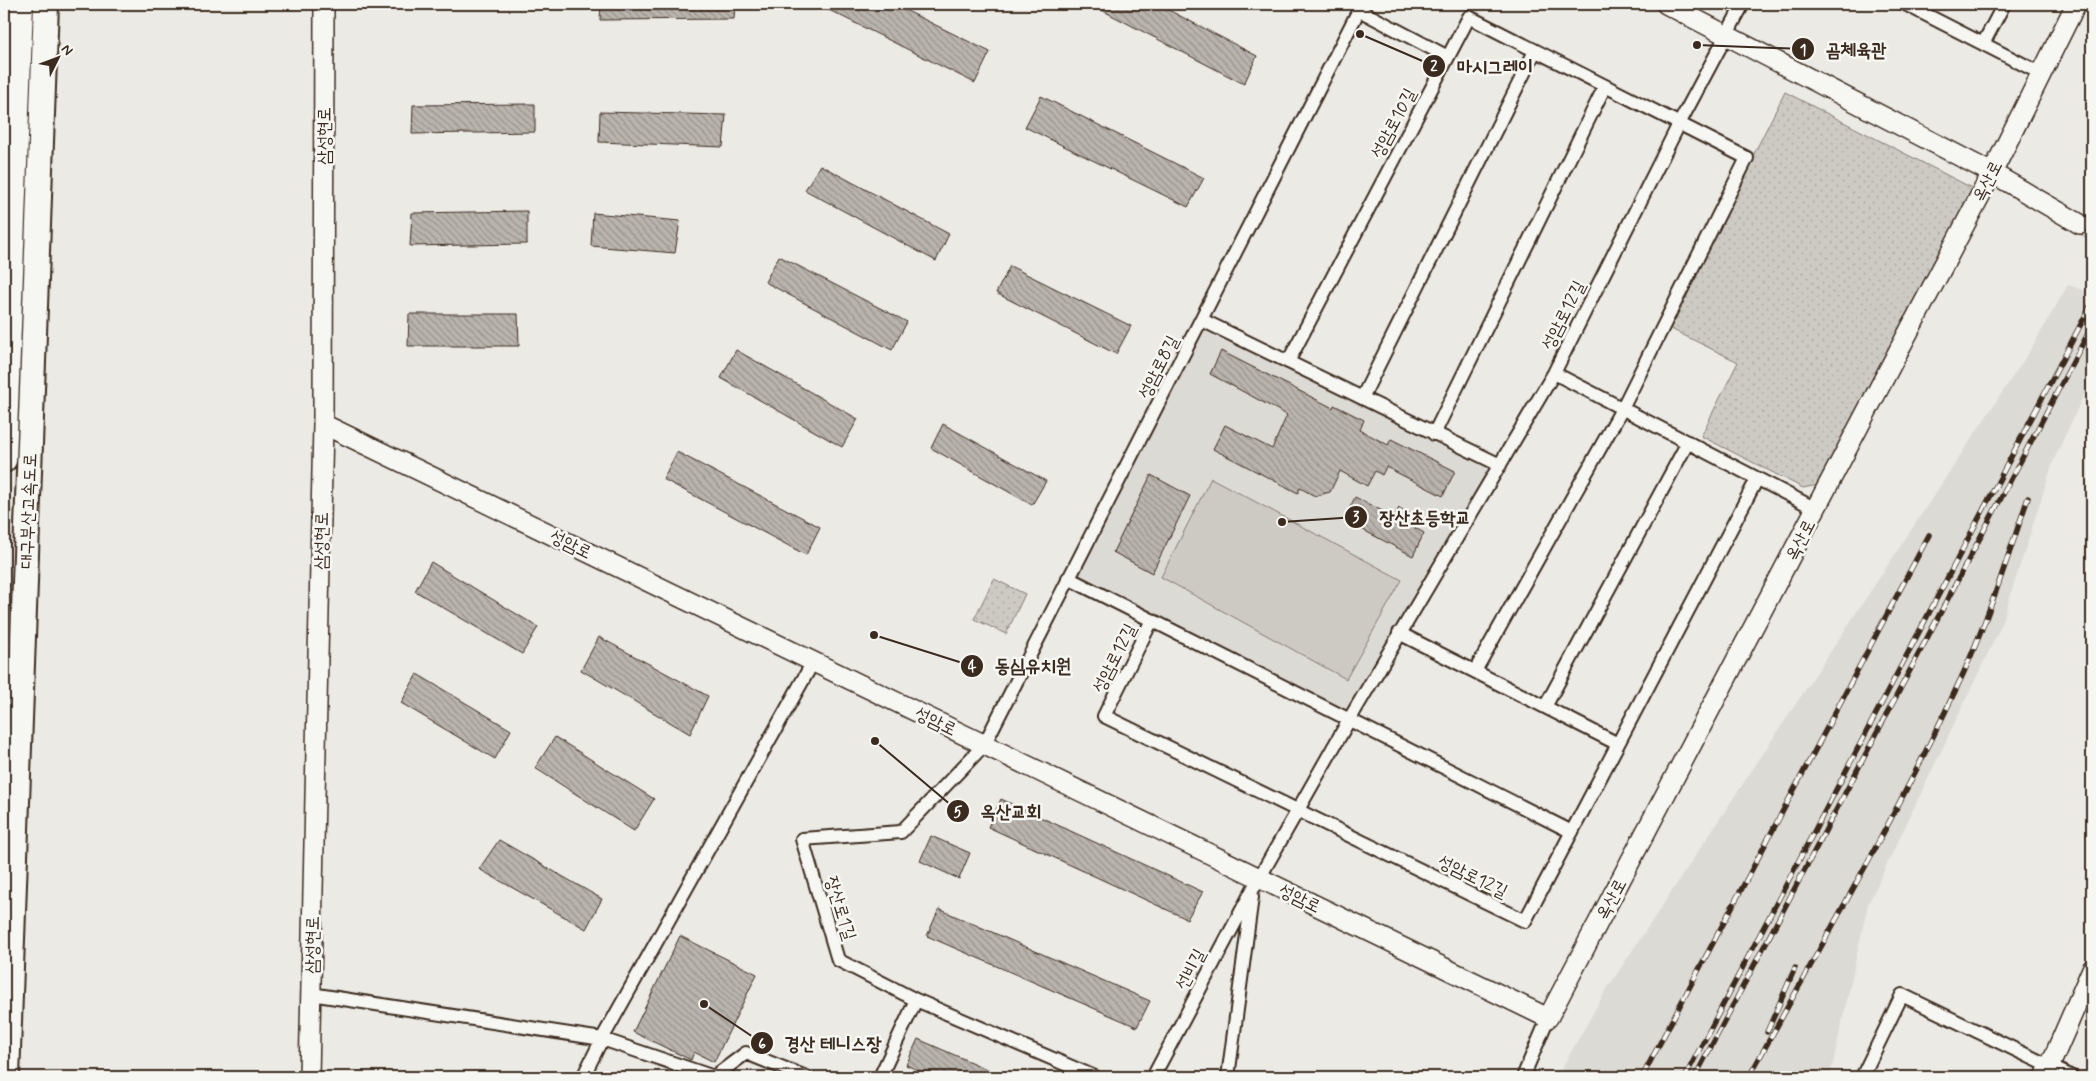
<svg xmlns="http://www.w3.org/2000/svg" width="2096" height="1081" font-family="Mynerve,'Poor Story',sans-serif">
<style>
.built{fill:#dcdad4}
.grass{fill:url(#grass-dots);stroke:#847a71}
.garden{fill:#cdcac4;stroke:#847a71}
.building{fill:url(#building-back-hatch);stroke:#3b2a1e}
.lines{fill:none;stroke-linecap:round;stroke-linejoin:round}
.secondary-tunnel{stroke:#c8c4bd;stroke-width:19;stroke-dasharray:19 9;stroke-linecap:butt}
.street-casing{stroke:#3b2a1e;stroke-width:16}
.secondary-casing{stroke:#3b2a1e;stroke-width:22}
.highway-casing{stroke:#3b2a1e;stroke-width:28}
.street{stroke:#f6f6f2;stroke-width:12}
.secondary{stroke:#f6f6f2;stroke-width:19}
.highway{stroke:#f6f6f2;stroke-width:24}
.rail-casing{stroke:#3b2a1e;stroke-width:5.5}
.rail{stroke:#f6f6f2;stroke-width:4;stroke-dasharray:11;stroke-linecap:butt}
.labels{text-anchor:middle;stroke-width:5;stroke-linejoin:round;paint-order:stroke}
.street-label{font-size:18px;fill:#3b2a1e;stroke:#f6f6f2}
.leader{fill:none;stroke:#3b2a1e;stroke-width:2}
.callout-dot{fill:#3b2a1e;stroke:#f6f6f2;stroke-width:2}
.mark-label{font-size:15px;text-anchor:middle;font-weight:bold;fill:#fff}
.callout-label{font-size:19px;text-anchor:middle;font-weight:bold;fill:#3b2a1e;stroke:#f6f6f2;stroke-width:5;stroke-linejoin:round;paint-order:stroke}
</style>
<defs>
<pattern id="grass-dots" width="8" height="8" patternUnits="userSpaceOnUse" patternTransform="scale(1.25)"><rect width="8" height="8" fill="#cdcac4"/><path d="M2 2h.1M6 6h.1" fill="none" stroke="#b1aea8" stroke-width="1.8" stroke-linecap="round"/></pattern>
<pattern id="building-back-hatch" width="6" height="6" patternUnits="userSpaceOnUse" patternTransform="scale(1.25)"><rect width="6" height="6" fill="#bab4ae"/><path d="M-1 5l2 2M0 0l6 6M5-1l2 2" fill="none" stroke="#98938d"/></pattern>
</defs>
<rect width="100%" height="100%" fill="#ebeae5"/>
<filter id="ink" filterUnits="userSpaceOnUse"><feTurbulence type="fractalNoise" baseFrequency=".02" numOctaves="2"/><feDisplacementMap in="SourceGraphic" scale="10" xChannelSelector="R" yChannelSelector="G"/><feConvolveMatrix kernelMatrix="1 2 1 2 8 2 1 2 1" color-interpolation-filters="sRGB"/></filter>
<g filter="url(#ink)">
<!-- built -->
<path class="built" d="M2068,285L2092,293V377L2053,462L2000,628L1868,904L1830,1077H1557L1605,992L2031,349Z
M1202,320L1500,465L1349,720L1068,578Z"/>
<!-- grass -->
<path class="grass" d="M1785,92L1972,188L1823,484L1803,488L1701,436L1738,362L1667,327Z
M994,579L1025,594L1006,634L974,619Z"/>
<!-- garden -->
<path class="garden" d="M1211,478L1402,580L1346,679L1161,577Z"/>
<!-- building -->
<path class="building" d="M601,4H735L734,19L600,20Z
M817,4H893L990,52L975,83Z
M1090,4H1157L1257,56L1244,84Z
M1041,96L1204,178L1188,207L1025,127Z
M535,104V132L412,134L413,105Z
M600,112L726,115L723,147L599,142Z
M820,165L949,234L936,261L805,190Z
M527,211V244L410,246L412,213Z
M593,213L680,221L675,253L591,246Z
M779,256L907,322L892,350L765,282Z
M1010,266L1131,326L1116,354L996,293Z
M409,314H518L519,346H408Z
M736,350L858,419L842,447L721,378Z
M1221,351L1333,408L1334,405L1364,420L1360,430L1388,445L1391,439L1455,471L1443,496L1386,467L1382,475L1375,471L1367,486L1340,471L1330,492L1315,496L1300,488L1298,493L1213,449L1225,425L1272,449L1287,415L1210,374Z
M943,424L1046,481L1032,505L931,448Z
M677,452L820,527L806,555L663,479Z
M1151,475L1190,496L1152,573L1113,552Z
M1355,497L1394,517L1399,508L1420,518L1415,528L1424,533L1413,556L1344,520Z
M431,562L538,627L522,654L415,591Z
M599,637L708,696L690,734L581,670Z
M417,674L511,730L495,759L401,703Z
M555,737L654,799L634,831L535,768Z
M1001,799L1203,892L1187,919L988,827Z
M931,836L970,853L959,879L920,861Z
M499,840L602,899L586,929L479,869Z
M939,909L1150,1001L1137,1027L927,936Z
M680,936L757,974L714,1062L694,1052L691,1060L633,1032Z
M918,1039L1005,1077H934L906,1065Z"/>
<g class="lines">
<!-- secondary-tunnel -->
<path class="secondary-tunnel" d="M2080,224L2092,231"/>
<!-- street casing -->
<g class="street-casing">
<path id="street" d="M1905,4L2040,73
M1359,10L1448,57
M1983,44L2004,4
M1202,320L1500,465
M1288,362L1469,17L1747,158L1622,409L1475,671
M1554,373L1816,509
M1362,398L1535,51
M1434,434L1605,86
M1068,578L1572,832
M1152,620L1104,716L1525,921L1757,479
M1399,633L1618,744
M1545,707L1688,442
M311,994L602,1039L714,1077L746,1053L806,1077
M916,1000L838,960L802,839L901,832L984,745L1362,4
M583,1077L602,1039L813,662
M880,1077L916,1000L1095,1077
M1153,1077L1253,889L1349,720L1554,373L1679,124L1743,4
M1228,1077L1252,897
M1523,1077L1548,1018
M1862,1077L1902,995L2072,1077"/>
</g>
<!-- secondary casing -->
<g class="secondary-casing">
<path id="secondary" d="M1666,4L1992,173L2080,224
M323,424L1548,1018L1992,173L2076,4
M309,1077L323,424L324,4
M2045,1077L2092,969"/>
</g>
<!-- highway casing -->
<g class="highway-casing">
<path id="highway" d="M4,460L21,4
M7,1077L46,4"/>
</g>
<!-- street -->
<use href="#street" class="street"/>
<!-- secondary -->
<use href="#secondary" class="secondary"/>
<!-- highway -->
<use href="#highway" class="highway"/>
<!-- rail casing -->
<g class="rail-casing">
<path id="rail" d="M1767,1032L1795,968
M1642,1077L1929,535
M1685,1077L2092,303
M1695,1077L2092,326
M1749,1077C1822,943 1900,811 1964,672C1989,616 2008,556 2028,498"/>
</g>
<!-- rail -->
<use href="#rail" class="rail"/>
</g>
</g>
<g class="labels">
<!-- street labels -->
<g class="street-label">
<text transform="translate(1393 123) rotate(-62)" y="6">성암로10길</text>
<text transform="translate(324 136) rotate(-90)" y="6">삼성현로</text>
<text transform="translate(1987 181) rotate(-63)" y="6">옥산로</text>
<text transform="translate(1563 315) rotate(-63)" y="6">성암로12길</text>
<text transform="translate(1158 367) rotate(-63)" y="6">성암로8길</text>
<text transform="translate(28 511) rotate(-88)" y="6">대구부산고속도로</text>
<text transform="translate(1800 540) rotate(-63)" y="6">옥산로</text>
<text transform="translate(321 541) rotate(-89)" y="6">삼성현로</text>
<text transform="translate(571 544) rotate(26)" y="6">성암로</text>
<text transform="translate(1114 658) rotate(-63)" y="6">성암로12길</text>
<text transform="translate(936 721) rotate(26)" y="6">성암로</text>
<text transform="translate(1473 876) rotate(26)" y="6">성암로12길</text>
<text transform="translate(1300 898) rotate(26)" y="6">성암로</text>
<text transform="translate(1611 899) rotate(-62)" y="6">옥산로</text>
<text transform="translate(841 908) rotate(73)" y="6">장산로1길</text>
<text transform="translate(312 945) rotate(-89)" y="6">삼성현로</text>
<text transform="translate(1190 969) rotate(-62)" y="6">선비길</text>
</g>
</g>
<!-- callouts -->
<path class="leader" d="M1697 45L1803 49M1360 34L1434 66M1282 522L1356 517M874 635L972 666M875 741L958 811M704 1004L762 1043"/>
<g class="callout-dot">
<circle cx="1697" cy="45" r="5"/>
<circle cx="1360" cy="34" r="5"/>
<circle cx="1282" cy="522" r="5"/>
<circle cx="874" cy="635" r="5"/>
<circle cx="875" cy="741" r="5"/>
<circle cx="704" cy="1004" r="5"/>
<circle cx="1803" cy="49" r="12"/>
<circle cx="1434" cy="66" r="12"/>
<circle cx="1356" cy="517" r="12"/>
<circle cx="972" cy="666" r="12"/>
<circle cx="958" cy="811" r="12"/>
<circle cx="762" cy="1043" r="12"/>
</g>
<g class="mark-label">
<text x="1803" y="55">1</text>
<text x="1434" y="71">2</text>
<text x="1356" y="522">3</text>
<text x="972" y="671">4</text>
<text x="958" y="817">5</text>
<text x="762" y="1049">6</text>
</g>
<g class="callout-label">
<text x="1856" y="56">곰체육관</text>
<text x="1495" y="73">마시그레이</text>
<text x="1425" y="524">장산초등학교</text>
<text x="1033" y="672">동심유치원</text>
<text x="1011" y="818">옥산교회</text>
<text x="833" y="1050">경산 테니스장</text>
</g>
<!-- margin -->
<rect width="2096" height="1081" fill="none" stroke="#f6f6f2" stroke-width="20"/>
<rect x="10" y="10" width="2076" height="1061" fill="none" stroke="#3b2a1e" stroke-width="2" filter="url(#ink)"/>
<!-- north arrow -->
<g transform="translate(58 58) rotate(48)" stroke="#f6f6f2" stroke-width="4" paint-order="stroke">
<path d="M0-4L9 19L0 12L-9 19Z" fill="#3b2a1e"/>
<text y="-8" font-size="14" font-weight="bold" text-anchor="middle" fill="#3b2a1e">N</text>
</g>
</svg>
